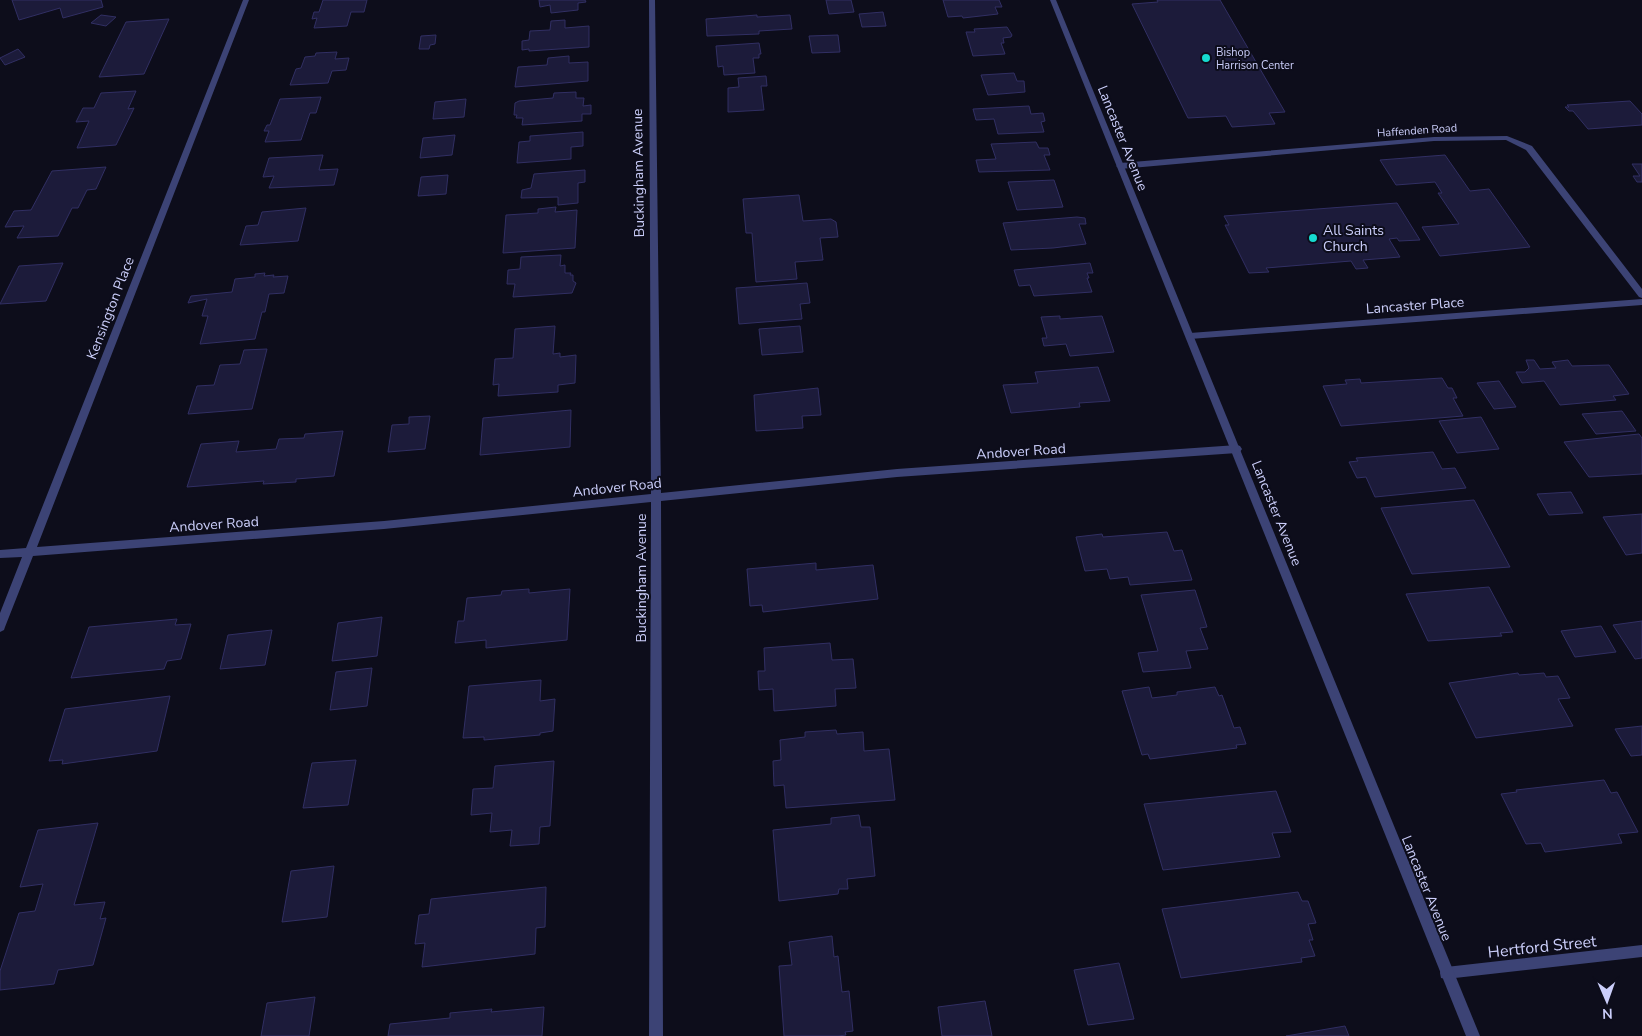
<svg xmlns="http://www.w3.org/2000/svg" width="1642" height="1036" font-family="'Nunito Sans',sans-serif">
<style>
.building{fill:#1c1b3a;stroke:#312f63}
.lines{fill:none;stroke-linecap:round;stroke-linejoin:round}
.minor{fill:#3c4375;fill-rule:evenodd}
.tertiary{fill:#3c4375;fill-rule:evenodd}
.poi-dot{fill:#16dbd0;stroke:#0d0d1b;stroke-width:2}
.labels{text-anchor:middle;stroke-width:4;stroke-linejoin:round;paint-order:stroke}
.far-poi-label{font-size:11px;fill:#cbcefa;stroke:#0d0d1b;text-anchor:start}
.far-street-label{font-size:11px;fill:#cbcefa;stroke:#0d0d1b}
.street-label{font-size:14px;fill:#cbcefa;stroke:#0d0d1b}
.poi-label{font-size:14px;fill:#cbcefa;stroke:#0d0d1b;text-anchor:start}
.near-street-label{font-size:16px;fill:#cbcefa;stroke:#0d0d1b}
</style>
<rect width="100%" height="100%" fill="#0d0d1b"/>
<!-- building -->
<path class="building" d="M12,0H101L103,7L63,18L60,8L19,20Z
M323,0H367L364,12H351L347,26L314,28L317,18L312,19L314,12H319Z
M539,0H585L586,2L578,3V10L551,13L550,5L540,7Z
M826,0H851L854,12L829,14Z
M943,0H999L1002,7H995L998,14L963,18L962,16L948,17Z
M1157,0H1220L1285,112L1269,113L1275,124L1232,127L1226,116L1188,118L1132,4L1158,2Z
M883,12L886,26L862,27L859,14Z
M101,15L116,17L106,26L91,23Z
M757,15V17L790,15L792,29L759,31V34L707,36L706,19Z
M169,19L144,74L99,77L126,22Z
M565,20V28L589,26V47L529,51V49L522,50V41L529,40L530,31L550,30L551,21Z
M1007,27L1012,35L1011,37L1003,38L1004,43H1001L1005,54L973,56L966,32H975L974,29Z
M436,35L435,44L430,45L429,49H419L421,36Z
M838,35L840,52L812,53L809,36Z
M759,43L761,54H759V58H753L755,73L724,75L723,66L718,67L716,46Z
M18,49L25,57L5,65L0,58Z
M337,52L335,59L349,58L346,70L332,71L328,83L290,85L296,69L301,68L305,57L315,56L316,53Z
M569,56V63L588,62V81L515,87L518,67L547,65L548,58Z
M1014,73L1017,81H1024L1025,92L988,95L981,75Z
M766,76L767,86H761L764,110L728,112V88L739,87L738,78Z
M136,91L128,109L134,108L116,145L77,148L89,121L76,122L83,108H94L101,93Z
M576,92V98H584L583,106L591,105V114H582V121L522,125L523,118H516L517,115H514L515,103L519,101L553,98L554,93Z
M321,97L316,113H310L301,140L265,142L269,131H264L267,125H270L280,99Z
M466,99L464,117L433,119L435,102Z
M1630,101L1642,114V125L1588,129L1573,111H1569L1565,107H1569L1567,105Z
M1029,106L1031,114L1043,113L1045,121L1041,122L1044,132L998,134L994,119L976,120L973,109Z
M583,132V146L571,147V159L517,163L519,142L530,141V136Z
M455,135L452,155L420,158L423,138Z
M1036,142L1039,148H1048L1050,155H1044L1050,170L979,172L976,160L996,159L991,144Z
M323,155L319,170L338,169L334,185L269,188L274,176L263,177L269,158Z
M1445,155L1470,191L1489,189L1530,247L1440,256L1422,227L1459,224L1438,193H1442L1435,182L1396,185L1380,160Z
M1632,164H1642V182H1637L1633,176H1640Z
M106,167L96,189L87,190L78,208H72L58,236L17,238L24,226L5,227L14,211L31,210L52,171Z
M585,170V182L578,183V203L558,205V197L521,198L522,190L531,188L534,174Z
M448,175L446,194L418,196L421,177Z
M1054,180L1063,207L1017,210L1008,182Z
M799,195L803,221L831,219L836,222L838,237L820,238L823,260L795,262L797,279L756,282L752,233H746L743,199Z
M1397,203L1420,240L1399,241L1397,238L1389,239L1400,257L1363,260L1368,268L1356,269L1351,261L1266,268L1269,272L1249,273L1225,225H1229L1224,216Z
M556,207L555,212L577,210L575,248L503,253L506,215L538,213V209Z
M306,208L298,241L240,245L246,226L258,225L262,212Z
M1077,217L1085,218L1086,224H1079L1086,244L1053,248L1011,250L1003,223Z
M561,255L560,266L565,265V273H571L570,275H573V281L576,283L572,293L513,297L515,284H507L508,270L520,269L521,257Z
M63,263L46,301L0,304L19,266Z
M1090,263L1093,273H1087L1089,278H1087L1092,292L1034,296L1030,285L1019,286L1014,270Z
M265,273L264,276L274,275L273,277L288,276L284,293L269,294L265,312H262L255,339L200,344L208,316H202L207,299L188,303L191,296L232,292L235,279L255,277V274Z
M807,283L810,303L800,304L802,319L739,324L736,288Z
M1060,316V319L1102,316L1114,352L1070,356L1066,344L1044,346L1042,338H1047L1041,317Z
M555,326L553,354L560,353V357L576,355L575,383L558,385V392L498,396L499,384L493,385L495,359L513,358L515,329Z
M800,326L803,352L762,355L759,329Z
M267,349L252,409L188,414L197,386L214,385L220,365L240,364L244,350Z
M1526,360H1534L1540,369L1556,368L1552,362L1568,360L1572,366L1609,365L1629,394L1613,396L1616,400L1560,405L1544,381L1522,383L1516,372H1525L1529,368Z
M1098,367L1110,401L1079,403L1080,407L1011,413L1003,385L1038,383L1035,372Z
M1442,378L1448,388H1452L1457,398H1453L1463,416L1341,426L1323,386L1347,384L1345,380L1360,379L1361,383Z
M1499,381L1516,407L1494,409L1477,383Z
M818,388L821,415L802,416L803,428L756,431L754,395Z
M571,410L570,447L480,455L483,418Z
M1622,411L1636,431L1596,434L1582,414Z
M430,416L425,449L388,452L392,425L409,424V417Z
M1481,417L1499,449L1457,453L1439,421Z
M343,431L334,476L296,479V482L263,484L264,481L187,487L201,444L239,441L236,452L276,449L279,439L304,438L305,434Z
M1639,434L1642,438V474L1589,477L1564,442Z
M1433,452L1442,469L1455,468L1466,488L1375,497L1366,477L1357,478L1349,462L1358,461L1356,458Z
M1571,492L1583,513L1549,515L1537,494Z
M1474,500L1510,567L1412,574L1381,508Z
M1642,514V553L1626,555L1603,517Z
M1167,532L1174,551L1182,550L1192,580L1130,585L1128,577L1110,579L1107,569L1085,571L1076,537L1102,534L1103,537Z
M816,563V570L873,565L878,599L763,612L762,605L750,606L747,569Z
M1489,587L1513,632L1500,633L1502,636L1428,641L1406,594Z
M529,589V593L570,589L567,640L486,648V640L455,643L458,621H464L467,598L501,595L502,591Z
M1195,590L1207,627L1200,628L1208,649L1186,651L1191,668L1143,672L1138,653L1158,651L1141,595Z
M382,617L377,656L332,661L338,623Z
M177,619L175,625L191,624L181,659L167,661L164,669L71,678L89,627Z
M1642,621V658L1635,659L1613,625Z
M1601,626L1616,652L1575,657L1561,631Z
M272,630L265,665L220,669L228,635Z
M830,643L832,660L853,659L856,688L835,689L836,706L774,711L773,689L759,690L758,671H765L764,648Z
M372,668L367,706L330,710L336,672Z
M1518,673L1519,675L1544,673L1546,677L1558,676L1570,698L1558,699L1573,726L1476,738L1449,683Z
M541,680L540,701L555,699L553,731L540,733V735L484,740V737L463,738L469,686Z
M1149,687L1152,698L1177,695V692L1215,687L1219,696L1222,695L1234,728L1240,727L1246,744L1236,745L1237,748L1150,759L1148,754L1142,755L1122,691Z
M170,696L157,751L62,764L63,760L49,761L65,709Z
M1642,726V755L1631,756L1615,729Z
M836,730L837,734L863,732L864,751L889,749L895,800L786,808L784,785L774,786L773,761L781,760L780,740L805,737V732Z
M356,760L348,805L303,808L312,763Z
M554,761L550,826L540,827L539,844L510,846L512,830L490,832L492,813L471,815L473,789L493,788L495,766Z
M1604,780L1611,793L1617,792L1638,832L1618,834L1622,843L1545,852L1541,843L1526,844L1501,794L1517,792L1516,790Z
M1276,791L1291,832L1272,833L1280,857L1163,870L1144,804Z
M859,815L861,827H870L875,876L847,879L848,889H839L838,894L779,901L773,830L831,824V818Z
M98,823L74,905L105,902L100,919L106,918L93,965L58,970L54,984L0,990V971L19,913L35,911L43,884L20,887L38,830Z
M334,866L327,917L282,922L291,871Z
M546,887L545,927L536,928L535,954L422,967L425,943L415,944L419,915L429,914L431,899Z
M1298,892L1302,901H1308L1316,923L1308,924L1313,940H1309L1315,956L1301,958L1302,962L1181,978L1162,909Z
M832,936L834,957L838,956L842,992L849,991L853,1031L845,1032L846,1035L838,1036H784L779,966L792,965L789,942Z
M1119,963L1134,1019L1088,1025L1074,970Z
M315,997L309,1036H261L267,1003Z
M985,1001L992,1036H942L938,1007Z
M544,1007L542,1036H388L390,1024L450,1018V1013L492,1009L491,1012Z
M1345,1026L1349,1036H1286Z"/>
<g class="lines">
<!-- minor -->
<path class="minor" d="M243,0H249L37,547L384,521L651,494L649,0H655L661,493L897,469L1237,445L1240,446L1242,449L1240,452L1237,453L897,477L661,501L663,1036H649L651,502L384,529L33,556L5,627L4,630L0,632V613L22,557L0,558V550L26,548Z
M1507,136L1532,146L1642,289V298L1639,297L1526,150L1506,140L1434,141L1120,169L1116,166L1120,163L1434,137Z
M1642,299V305L1190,339L1186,336L1190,333Z
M1642,945V957L1446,979L1441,978L1440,973L1441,968L1446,967Z"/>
<!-- tertiary -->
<path class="tertiary" d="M1050,0H1056L1480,1036H1466Z"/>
</g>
<!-- markers -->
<g class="poi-dot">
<circle cx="1206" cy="58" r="5"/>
<circle cx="1313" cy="238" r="5"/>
</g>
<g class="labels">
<!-- far-poi labels -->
<g class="far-poi-label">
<text x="1216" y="56">Bishop<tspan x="1216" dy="13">Harrison Center</tspan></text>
</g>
<!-- far-street labels -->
<g class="far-street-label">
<text transform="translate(1417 130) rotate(-4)" y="4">Haffenden Road</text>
</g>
<!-- street labels -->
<g class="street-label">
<text transform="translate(1123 138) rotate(68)" y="5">Lancaster Avenue</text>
<text transform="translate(638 173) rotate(-91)" y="5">Buckingham Avenue</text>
<text transform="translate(1415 305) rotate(-4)" y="5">Lancaster Place</text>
<text transform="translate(110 308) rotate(-69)" y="5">Kensington Place</text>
<text transform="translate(1021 451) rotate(-4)" y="5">Andover Road</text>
<text transform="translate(617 487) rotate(-6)" y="5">Andover Road</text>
<text transform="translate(1277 513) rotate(68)" y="5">Lancaster Avenue</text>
<text transform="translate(214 524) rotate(-4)" y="5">Andover Road</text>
<text transform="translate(641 578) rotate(-90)" y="5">Buckingham Avenue</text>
<text transform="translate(1427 888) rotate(68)" y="5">Lancaster Avenue</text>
</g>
<!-- poi labels -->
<g class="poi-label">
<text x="1323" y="235">All Saints<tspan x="1323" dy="16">Church</tspan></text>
</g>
<!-- near-street labels -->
<g class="near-street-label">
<text transform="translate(1542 946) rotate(-6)" y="6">Hertford Street</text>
</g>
</g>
<!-- north arrow -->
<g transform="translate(1607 1001) rotate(178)" stroke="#0d0d1b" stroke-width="4" paint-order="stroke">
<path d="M0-4L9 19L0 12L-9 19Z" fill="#cbcefa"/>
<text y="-8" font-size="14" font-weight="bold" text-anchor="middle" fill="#cbcefa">N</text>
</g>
</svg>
